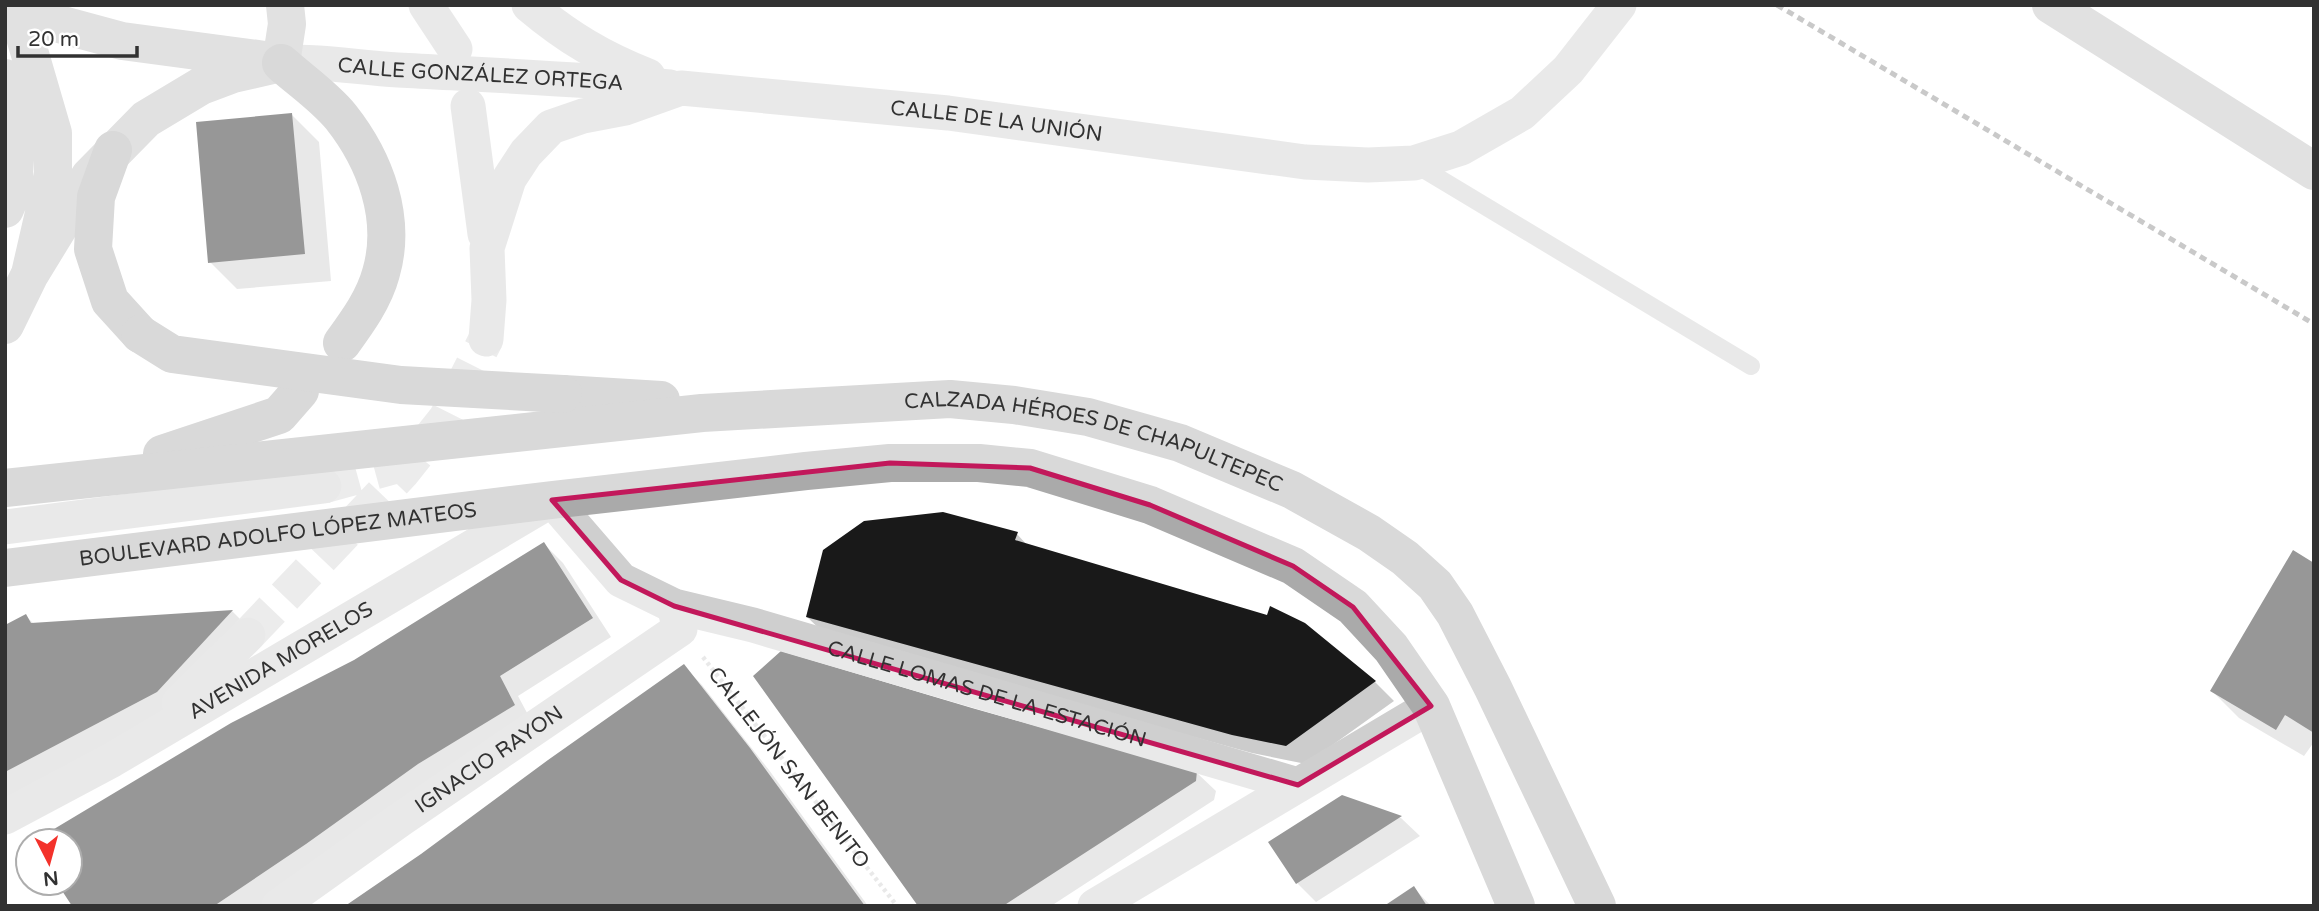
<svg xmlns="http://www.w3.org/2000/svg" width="2319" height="911" font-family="'Varela Round',sans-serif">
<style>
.shadow{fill:#0003}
.building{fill:#191919}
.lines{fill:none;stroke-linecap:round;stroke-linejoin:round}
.street-tunnel{stroke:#d6d6d6;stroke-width:35;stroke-dasharray:35 18;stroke-linecap:butt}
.path{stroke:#cfcfcf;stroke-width:4.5;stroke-dasharray:3.5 3.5;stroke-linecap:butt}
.lane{stroke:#cfcfcf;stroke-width:18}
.street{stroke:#cfcfcf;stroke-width:35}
.secondary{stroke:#bcbcbc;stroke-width:38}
.primary{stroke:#aaa;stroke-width:38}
.rail{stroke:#878787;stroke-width:5;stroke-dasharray:7 5;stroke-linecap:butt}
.primary-bridge{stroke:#aaa;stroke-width:38}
.marked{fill:none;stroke:#c2185b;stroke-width:5;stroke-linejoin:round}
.labels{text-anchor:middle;stroke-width:7;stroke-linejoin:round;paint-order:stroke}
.street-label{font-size:21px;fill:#323232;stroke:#fff}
</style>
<rect width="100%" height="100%" fill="#fff"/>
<!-- shadow -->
<path class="shadow" d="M292,115L319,142L331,281L237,289L210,262Z
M1017,534L1028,546L1268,617L1304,625L1375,682L1394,701L1306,764L1252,753L827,636L807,617Z
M544,544L563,563L611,637L518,696L533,724L261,906H74L59,883H70V841H37L355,662Z
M2314,565V742L2304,756L2239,718L2212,691Z
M232,611L251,630L176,711L5,802V627L26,616L35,625Z
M683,666L702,685L769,770L868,906H351Z
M971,709L1196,772L1216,791L1214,800L1051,906H921Z
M1342,796L1401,818L1420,836L1316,902L1297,883Z
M1414,888L1431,906H1387Z"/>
<!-- building -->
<path class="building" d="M292,113L305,254L208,263L196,122Z
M943,512L1018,532L1015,540L1267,615L1270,606L1305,623L1376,681L1286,746L1232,735L806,617L823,550L864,521Z
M544,542L593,618L500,676L515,705L418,764L306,844L214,906H72L57,883H70V841H34L231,723L354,660Z
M2293,550L2314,563V733L2285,715L2276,730L2210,691Z
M233,610L157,692L5,772V625L26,614L31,623Z
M781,651L972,708L1197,771L1196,781L1003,906H918L753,676Z
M684,664L750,748L865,906H345L421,854L548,760Z
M1342,795L1402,816L1296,884L1268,842Z
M1414,886L1427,906H1384Z"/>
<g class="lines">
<!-- street-tunnel -->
<path class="street-tunnel" d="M324,486L411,462
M248,635L402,473L446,418L486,339"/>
<!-- path -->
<path class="path" id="s1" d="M703,657L897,906"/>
<!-- lane -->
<path class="lane" d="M1415,164L1751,366"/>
<!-- street -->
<g class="street">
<path d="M426,5L455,49"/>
<path d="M529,5C567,37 602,58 648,76"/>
<path id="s2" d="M281,63C320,60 359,68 398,70C489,75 580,79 670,87"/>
<path d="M468,106L485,234"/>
<path id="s3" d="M486,339L489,300L487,248L509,179L526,153L551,127L583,116L625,108L681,88L948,113L1305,162L1368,165L1414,163L1461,148L1522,113L1568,70L1619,5"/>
<path d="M5,527L324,486"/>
<path d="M179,703L248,635"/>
<path id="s4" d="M5,817L112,760L552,500L621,580L674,606L753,625L1298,785"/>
<path id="s5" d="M279,906L401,819L680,629L674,606"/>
<path d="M1095,906L1431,706"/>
</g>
<!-- secondary -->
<path class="secondary" d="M2051,5L2314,171
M5,17L18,13L122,41L265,60
M281,63L287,24L285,5
M5,78L18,114L13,190L5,209
M30,274L90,176L146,119L201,86L233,74L281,63
M5,325L30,274L53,174V133L18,13L8,5"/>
<!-- primary -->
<g class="primary">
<path d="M281,63C300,80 325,97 341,117C375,160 397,218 381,273C374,299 358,321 342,343"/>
<path d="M113,150L96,197L93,249L110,301L140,334"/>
<path d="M563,394L661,400"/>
<path d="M162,454L279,415L300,391"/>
<path id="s6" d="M5,488L702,413L950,399L1014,405L1088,417L1180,443L1292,490L1369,533L1405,558L1435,585L1455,614L1493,688L1597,906"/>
<path id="s7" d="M5,568L552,500L806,471L890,463H979L1030,468L1150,505L1293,566L1353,607L1391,648L1431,706L1516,906"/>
</g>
<!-- rail -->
<path class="rail" d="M1777,5L2314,324"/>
<!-- primary-bridge -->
<path class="primary-bridge" d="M140,334L172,354L401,385L563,394"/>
</g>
<!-- marked area -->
<path d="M0 0H2319V911H0ZM890,463L1030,468L1150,505L1293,566L1353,607L1431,706L1298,785L674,606L621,580L552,500Z" fill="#fff" fill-opacity=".55" fill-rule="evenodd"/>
<path class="marked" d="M890,463L1030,468L1150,505L1293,566L1353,607L1431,706L1298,785L674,606L621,580L552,500Z"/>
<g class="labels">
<!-- street labels -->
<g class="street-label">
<text dy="7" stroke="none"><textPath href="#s2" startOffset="200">CALLE GONZÁLEZ ORTEGA</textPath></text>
<text dy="7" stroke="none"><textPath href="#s3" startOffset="684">CALLE DE LA UNIÓN</textPath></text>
<text dy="7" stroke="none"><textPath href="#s6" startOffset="1099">CALZADA HÉROES DE CHAPULTEPEC</textPath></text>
<text dy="7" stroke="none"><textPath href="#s7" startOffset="275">BOULEVARD ADOLFO LÓPEZ MATEOS</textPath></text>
<text dy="7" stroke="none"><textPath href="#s4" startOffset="317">AVENIDA MORELOS</textPath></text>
<text dy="7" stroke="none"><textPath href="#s4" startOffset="1122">CALLE LOMAS DE LA ESTACIÓN</textPath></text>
<text dy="7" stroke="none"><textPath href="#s5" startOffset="256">IGNACIO RAYON</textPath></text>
<text dy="7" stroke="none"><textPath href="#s1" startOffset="140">CALLEJÓN SAN BENITO</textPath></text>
</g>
</g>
<!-- border -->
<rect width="2319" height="911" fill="none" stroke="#323232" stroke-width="14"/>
<!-- north arrow -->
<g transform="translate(49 862) rotate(174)"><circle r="33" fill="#ffffff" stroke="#adadad" stroke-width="2"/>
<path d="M0-5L12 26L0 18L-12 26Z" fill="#f3322b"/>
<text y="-10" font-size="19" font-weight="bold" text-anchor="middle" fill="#323232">N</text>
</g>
<!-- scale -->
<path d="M18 46v10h119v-10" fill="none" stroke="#323232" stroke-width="3.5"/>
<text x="28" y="46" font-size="21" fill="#323232" stroke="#ffffff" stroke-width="5" paint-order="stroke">20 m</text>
</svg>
